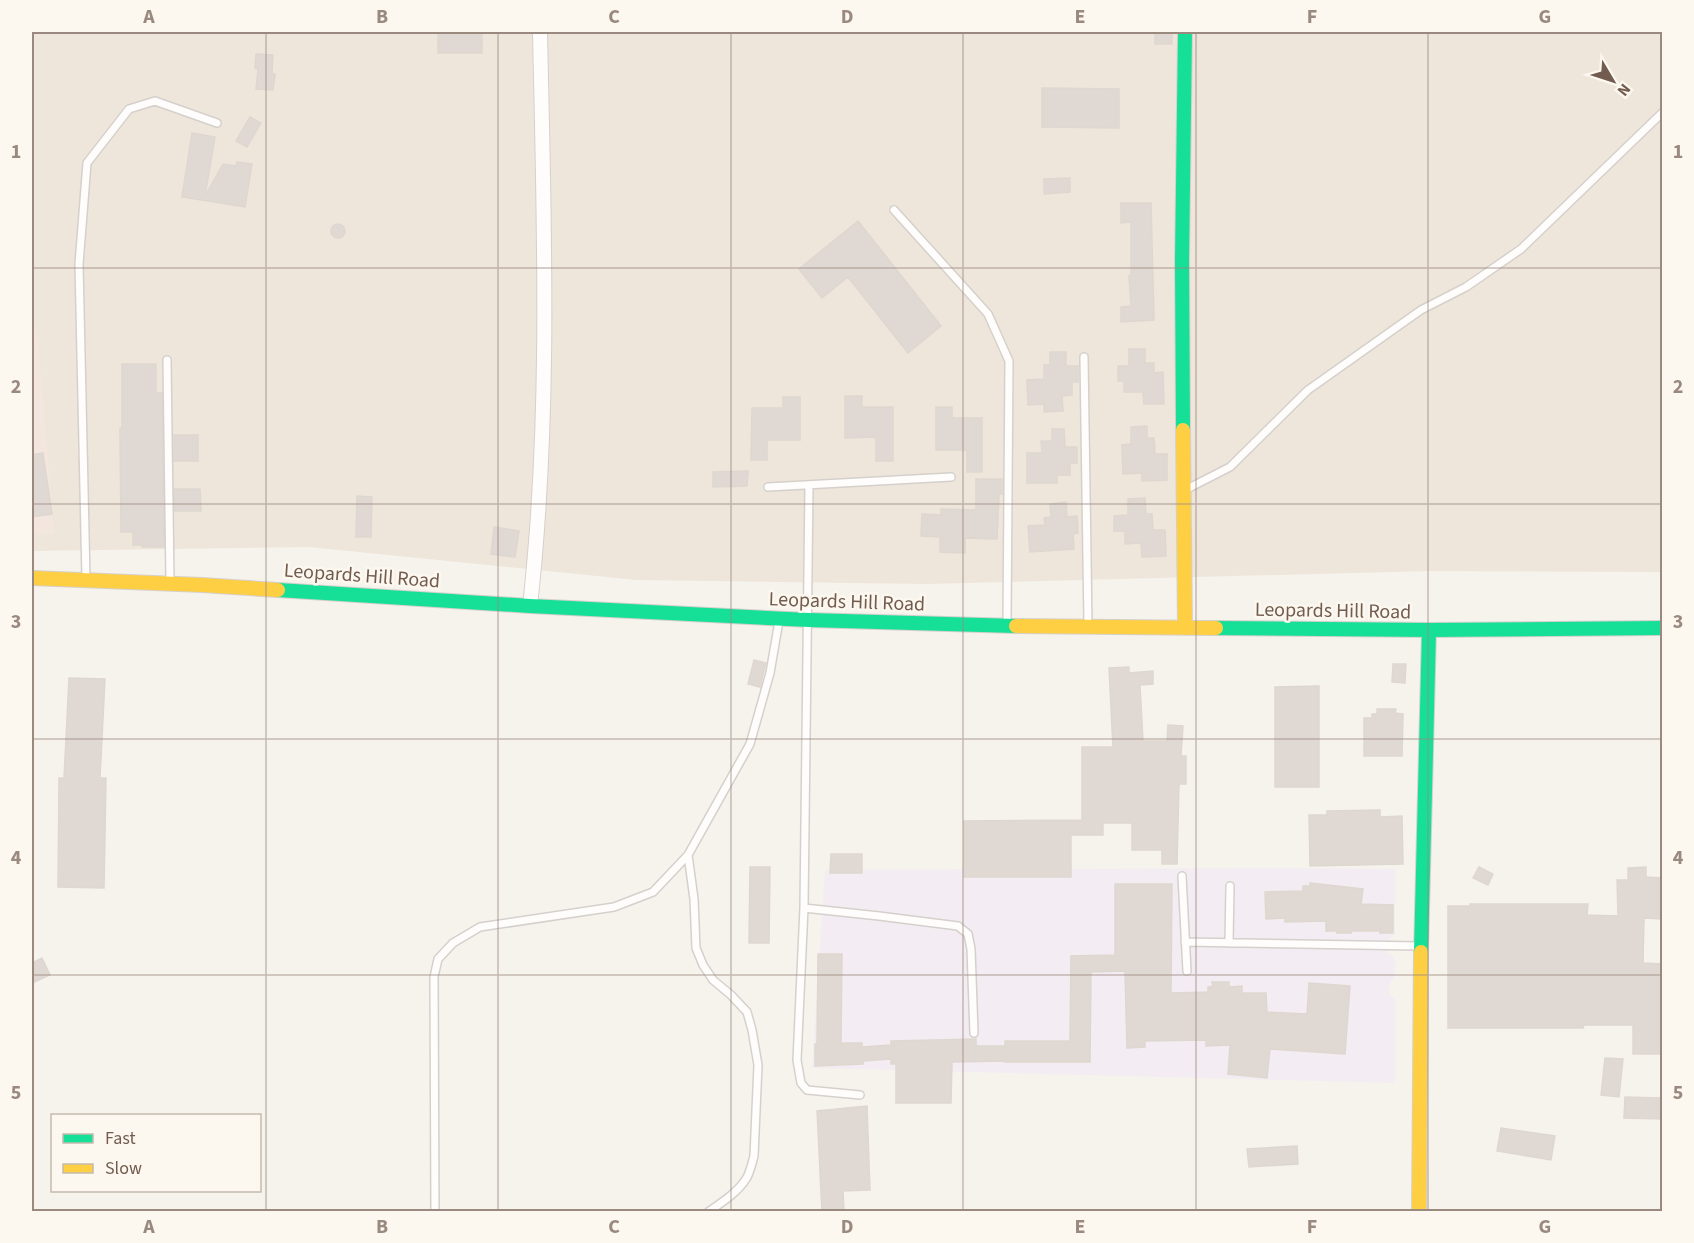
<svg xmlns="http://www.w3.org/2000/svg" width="1694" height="1243" font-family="'Source Sans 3',sans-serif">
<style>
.residential{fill:#eee6db}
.commercial{fill:#f3e6df}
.education{fill:#f3ecf2}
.building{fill:#e0d9d3;stroke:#ded7d0;stroke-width:1.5}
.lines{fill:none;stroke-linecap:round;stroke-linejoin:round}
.lane-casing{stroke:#d5d0cb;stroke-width:10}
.street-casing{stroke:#d5d0cb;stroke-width:16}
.fast-casing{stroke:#d6d0cb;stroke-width:16}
.slow-casing{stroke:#d6d0cb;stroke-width:16}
.lane{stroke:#fefdfc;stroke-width:7}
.street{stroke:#fefdfc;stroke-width:14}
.fast{stroke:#16e098;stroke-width:14}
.slow{stroke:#ffcf43;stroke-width:14}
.grid{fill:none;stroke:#99897e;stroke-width:1.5;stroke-opacity:0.55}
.labels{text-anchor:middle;stroke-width:5;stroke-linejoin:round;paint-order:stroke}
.street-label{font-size:20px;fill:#725c4f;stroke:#fdf8ef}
.neatline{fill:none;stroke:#99897e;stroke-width:2}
.grid-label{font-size:20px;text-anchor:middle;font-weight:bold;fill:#99897e}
</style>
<rect width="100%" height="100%" fill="#f6f3ed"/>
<!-- residential -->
<path class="residential" d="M32,32H1662V572L1430,571L926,584L636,580L309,547L32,551Z"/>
<!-- commercial -->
<path class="commercial" d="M37,328L54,534L32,535V329Z"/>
<!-- education -->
<path class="education" d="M1262,868L1395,869V934L1388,940V953L1395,958V977L1389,984V994L1395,999V1083L812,1068L825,870Z"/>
<!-- building -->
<path class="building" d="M438,32H482V53H438Z
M1155,32H1172V44H1155Z
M256,54L273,55L272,74H275L273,90L256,89L258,69L255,68Z
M1042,88L1119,89V128L1042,127Z
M250,117L261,123L247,147L236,141Z
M192,133L215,137L205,196L223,164L236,166L237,162L252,164L245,207L182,197Z
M1070,178V192L1044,194V179Z
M1121,203H1151L1154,320L1121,322V307L1131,306L1129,276L1131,275V222L1121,223Z
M858,221L941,326L908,353L848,277L822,298L799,269Z
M331 231a7 7 0 1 1 14 0a7 7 0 1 1-14 0Z
M1129,349H1145V363H1154V373L1163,372L1164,404H1144L1143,392H1124V381H1118V366H1129Z
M1050,352H1066V366H1078V382H1072V395L1062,396L1063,411L1044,412V404L1028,405L1027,380L1044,379V365H1050Z
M122,364H156V393H162L164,547H142V545H133V532H121L120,428H122Z
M845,396H862V407H893V461H876V437L845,438Z
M783,397H800V440H767V460H751L752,408H783Z
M936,407H952V418H982V472H967V450H936Z
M1147,426V438H1154L1155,454H1167V480L1142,481V473L1123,474L1122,445L1131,444V427Z
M1052,429H1064L1065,447H1077V463H1070V475H1057V483H1027V453H1042L1041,441H1052Z
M174,435H198V461H174Z
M43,453L52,514L32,517V455Z
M748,471L747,486L713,487V472Z
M976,479H1002V494H999L997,539L965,538V553L940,552V537L921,536L922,514L941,515V509L976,510Z
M174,489H200L201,511H175Z
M357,496L372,497L371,537H356Z
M1145,498L1146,514H1152L1153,530H1165L1166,556L1142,557L1141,543L1125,544V531H1114V516L1128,515V499Z
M1066,502L1067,517L1077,516L1078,533L1073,534L1074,549L1030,552L1028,526L1045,525L1044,518L1051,517L1050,504Z
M494,527L519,531L515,557L491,554Z
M754,660L766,663L760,687L748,684Z
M1393,664H1406L1405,683L1392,682Z
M1129,667V673L1153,671V684L1140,685L1143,741H1167L1168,725L1183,726L1181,756H1186V784H1179L1177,864H1162V850H1132V823H1103V835H1071V877H964V821L1082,820V747H1113L1109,668Z
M69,678L105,679L100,778H106L104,888L58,887L59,778H64Z
M1319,686V787H1275V687Z
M1377,709H1396L1395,713L1403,714L1402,756H1364V718H1372V714H1377Z
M1380,810V817L1402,816L1403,864L1310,866L1309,815H1327V811Z
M831,854H862V873H830Z
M750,867H770L769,943H749Z
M1479,867L1493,874L1488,885L1473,878Z
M1646,867V877L1662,878V919L1644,918L1643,963L1662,964V1054H1633V1025H1584L1583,1028H1448V906H1470V904H1588L1587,915L1618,916L1617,880H1628V868Z
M1310,883L1363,889L1361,904L1393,905V933H1380V931H1351V933H1337V931H1326V921L1285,922V918L1266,919L1265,892L1303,891V886H1310Z
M1115,884H1172L1171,993L1208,992V987L1213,986L1212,982H1229V987L1242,986V993H1266L1267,1012L1307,1014L1309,983L1350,986L1345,1054L1270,1049L1267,1078L1228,1074L1230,1045L1206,1046V1040L1145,1041V1047L1127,1048L1125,971L1091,972L1090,1062H1005V1061L952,1062L951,1103H896V1064H891V1059L863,1061V1064L815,1066V1044H817L818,954H842L841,1043H862V1047L891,1045V1041L976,1039V1046H1005V1041H1070L1071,956L1115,955Z
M42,958L50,975L32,983V963Z
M1605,1058L1623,1059L1619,1097L1601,1095Z
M1625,1097L1662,1098V1119L1624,1118Z
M867,1106L870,1190L843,1191L844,1212H822L817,1111Z
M1501,1128L1555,1136L1551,1160L1497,1151Z
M1297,1146L1298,1164L1249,1167L1247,1149Z"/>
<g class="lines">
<!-- lane casing -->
<g class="lane-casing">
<path id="lane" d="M894,210L988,314L1009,361L1007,623
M1084,357L1088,625
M167,360L170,582
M809,485L804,908L797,1060L801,1083L807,1090L860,1095
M768,487L951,477
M1185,490L1230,467L1308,390L1421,310L1466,287L1521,249L1662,113
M86,579L79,264L87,163L129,109L155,101L217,123
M688,855L694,899L696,948L703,965L713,980L731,995L747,1012L752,1030L758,1065L754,1156C752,1163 750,1173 746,1179C737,1193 721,1203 708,1212
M1182,876L1187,971
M804,908L879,916L958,926L968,934L971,949L974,1033
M1185,942L1418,946
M1229,943L1230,886
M435,1212L434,977L438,959L453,943L480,927L614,907L653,892L688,855L750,744L770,673L779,621"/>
</g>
<!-- street casing -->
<g class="street-casing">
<path id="street" d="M530,606C551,416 544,223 540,32"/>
</g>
<!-- fast casing -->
<g class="fast-casing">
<path id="fast" d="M1183,430L1182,261L1185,32
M278,590L530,606L809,620L1016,626
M1216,628L1429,630L1662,628
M1421,952L1429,630"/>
</g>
<!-- slow casing -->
<g class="slow-casing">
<path id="slow" d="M1183,430L1185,628
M32,578L202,585L278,590
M1016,626L1216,628
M1419,1212L1421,952"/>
</g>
<!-- lane -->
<use href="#lane" class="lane"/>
<!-- street -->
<use href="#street" class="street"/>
<!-- fast -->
<use href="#fast" class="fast"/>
<!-- slow -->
<use href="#slow" class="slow"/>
</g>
<!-- grid -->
<path class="grid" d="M266,32V1212M498,32V1212M731,32V1212M963,32V1212M1196,32V1212M1428,32V1212M32,268H1662M32,504H1662M32,739H1662M32,975H1662"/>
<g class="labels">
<!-- street labels -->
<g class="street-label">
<text transform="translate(362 575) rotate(4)" y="7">Leopards Hill Road</text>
<text transform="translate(847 601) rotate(2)" y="7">Leopards Hill Road</text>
<text transform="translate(1333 610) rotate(1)" y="7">Leopards Hill Road</text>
</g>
</g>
<!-- border -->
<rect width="1694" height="1243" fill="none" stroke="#fdf8ef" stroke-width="66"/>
<!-- legend -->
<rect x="51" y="1114" width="210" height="78" fill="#fdf8ef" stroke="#c5baaf" stroke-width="1.5"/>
<rect x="63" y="1134" width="30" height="9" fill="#16e098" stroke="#c5baaf" stroke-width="1.5"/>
<text x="105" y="1144" font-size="18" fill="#725c4f">Fast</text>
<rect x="63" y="1164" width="30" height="9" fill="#ffcf43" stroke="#c5baaf" stroke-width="1.5"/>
<text x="105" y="1174" font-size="18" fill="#725c4f">Slow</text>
<!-- north arrow -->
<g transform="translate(1613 81) rotate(129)" stroke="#fdf8ef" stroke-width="4.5" paint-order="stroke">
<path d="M0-4.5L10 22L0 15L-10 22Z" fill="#725c4f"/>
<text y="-9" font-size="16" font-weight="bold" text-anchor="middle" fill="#725c4f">N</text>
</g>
<rect x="33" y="33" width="1628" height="1177" class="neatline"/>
<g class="grid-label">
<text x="149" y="23">A</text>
<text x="382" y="23">B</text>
<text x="614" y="23">C</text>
<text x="847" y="23">D</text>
<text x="1080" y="23">E</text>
<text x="1312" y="23">F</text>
<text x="1545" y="23">G</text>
<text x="16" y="158">1</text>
<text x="1678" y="158">1</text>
<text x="16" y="393">2</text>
<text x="1678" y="393">2</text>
<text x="16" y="628">3</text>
<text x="1678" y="628">3</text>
<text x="16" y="864">4</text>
<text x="1678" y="864">4</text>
<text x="16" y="1099">5</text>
<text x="1678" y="1099">5</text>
<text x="149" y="1233">A</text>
<text x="382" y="1233">B</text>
<text x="614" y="1233">C</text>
<text x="847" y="1233">D</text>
<text x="1080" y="1233">E</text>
<text x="1312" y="1233">F</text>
<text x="1545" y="1233">G</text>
</g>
</svg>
